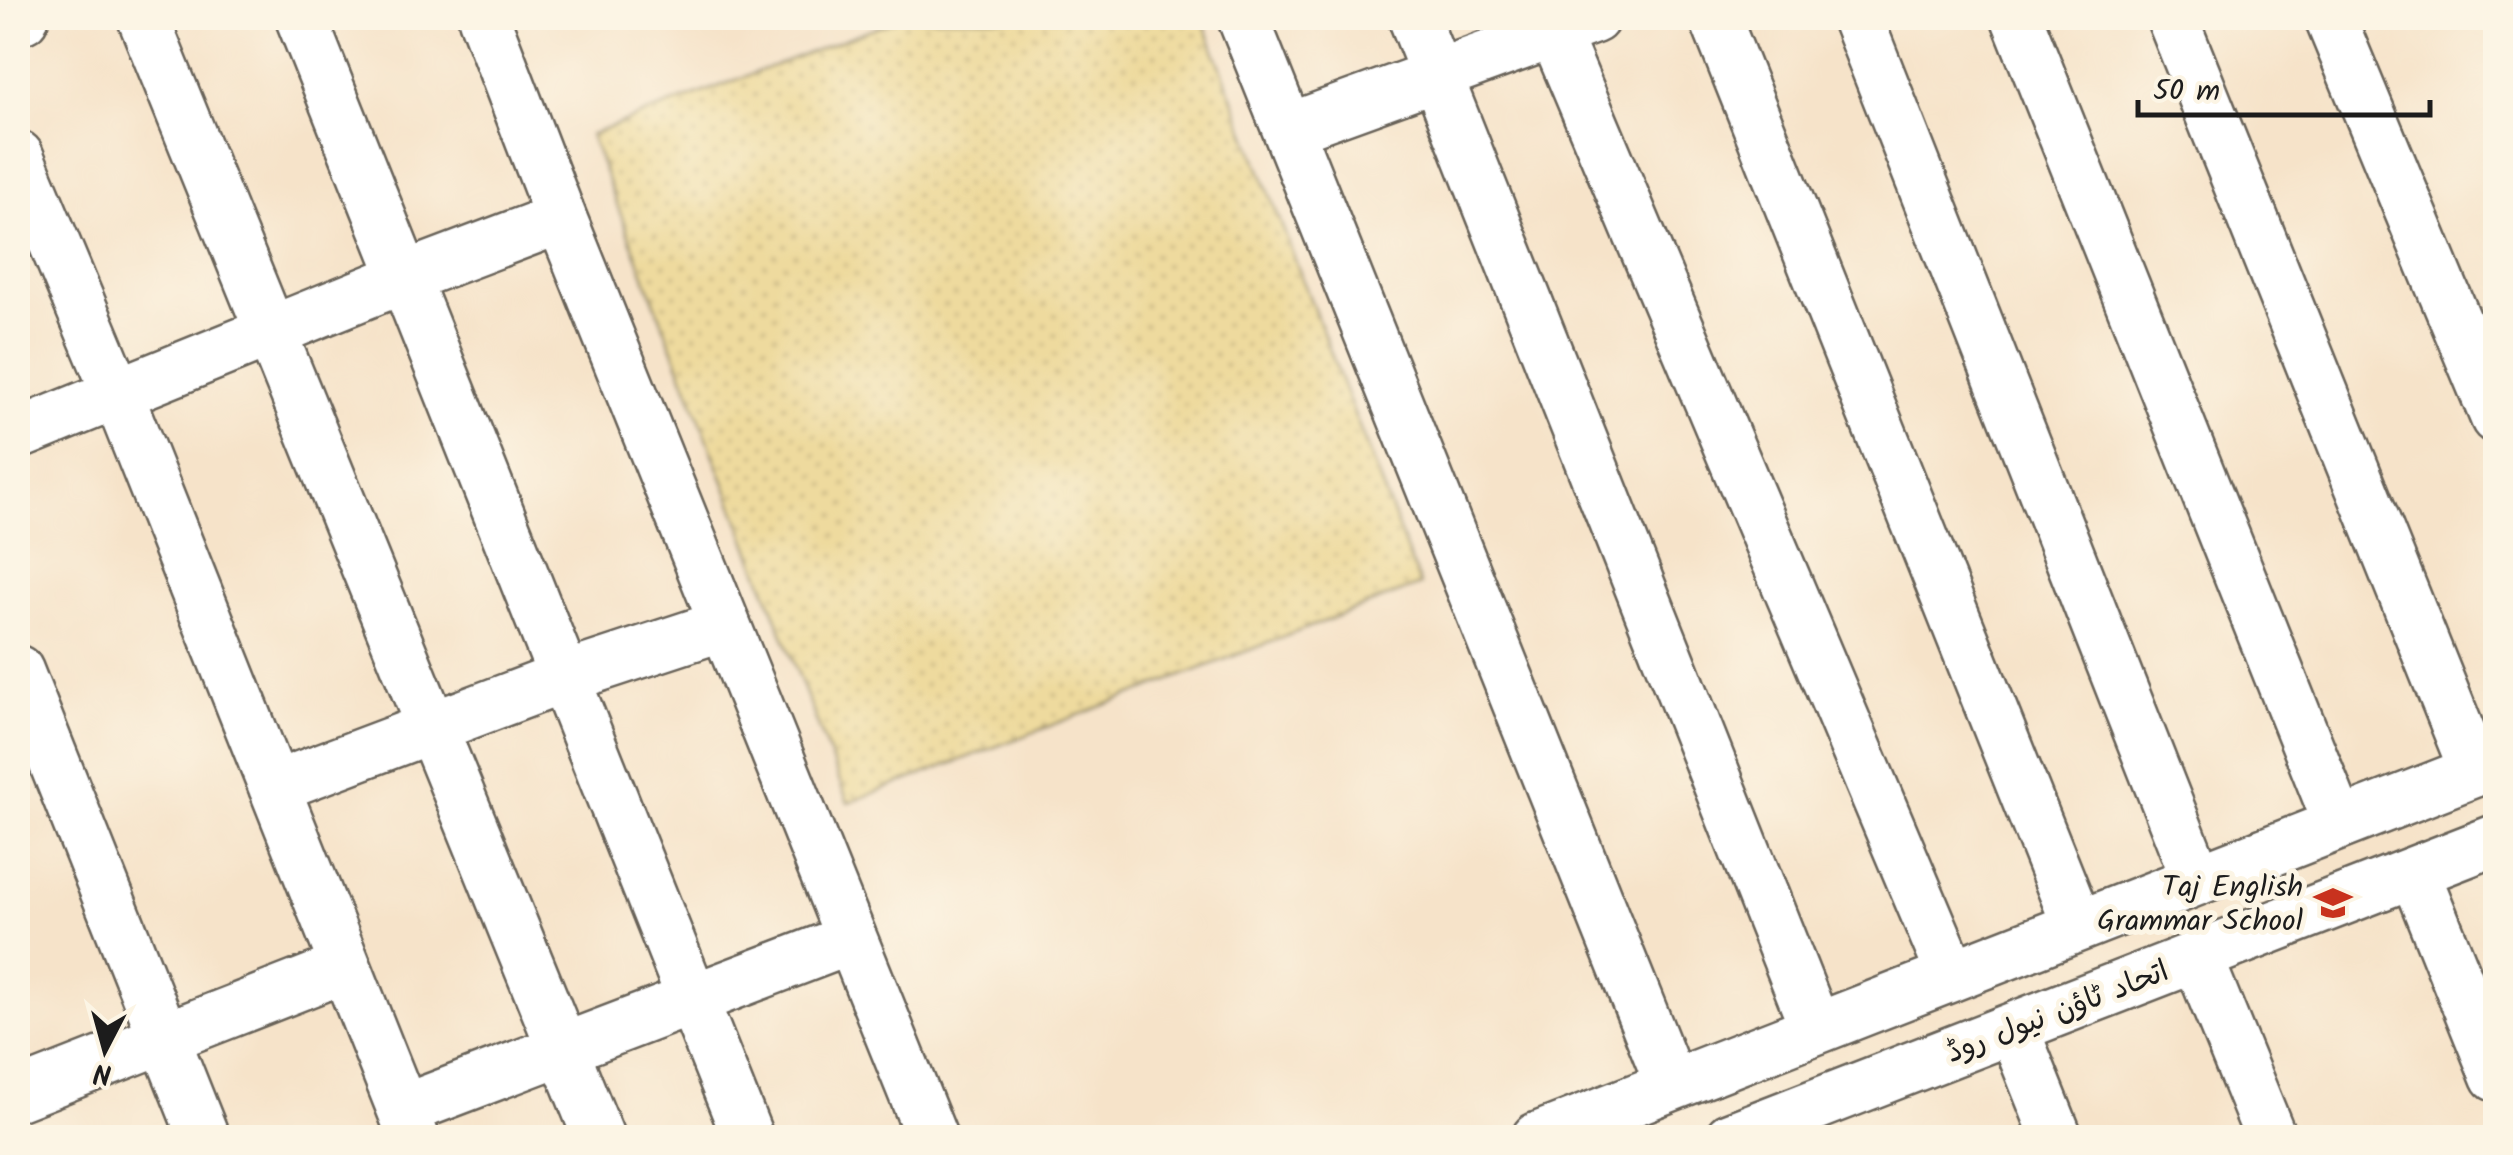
<svg xmlns="http://www.w3.org/2000/svg" width="2513" height="1155" font-family="Kalam,'Playpen Sans Arabic',sans-serif">
<style>
.sand{fill:url(#sand-dots);stroke:#857b5d;stroke-width:2.5}
.lines{fill:none;stroke-linecap:round;stroke-linejoin:round}
.minor-casing{stroke:#686259;stroke-width:55}
.minor{stroke:#fff;stroke-width:50}
.labels{text-anchor:middle;stroke-width:10;stroke-linejoin:round;paint-order:stroke}
.poi-label{font-size:30px;fill:#1c1c1c;stroke:#fcf5e5;text-anchor:end}
.street-label{font-size:30px;fill:#1c1c1c;stroke:#fcf5e5}
</style>
<defs>
<pattern id="sand-dots" width="8" height="8" patternUnits="userSpaceOnUse" patternTransform="scale(2.5)"><rect width="8" height="8" fill="#eeda9e"/><path d="M2 2h.1M6 6h.1" fill="none" stroke="#ccba88" stroke-width="1.8" stroke-linecap="round"/></pattern>
</defs>
<rect width="100%" height="100%" fill="#fcf5e5"/>
<filter id="ink" filterUnits="userSpaceOnUse"><feTurbulence type="fractalNoise" baseFrequency=".01" numOctaves="2"/><feDisplacementMap in="SourceGraphic" scale="20" xChannelSelector="R" yChannelSelector="G"/><feConvolveMatrix kernelMatrix="1 2 1 2 8 2 1 2 1" color-interpolation-filters="sRGB"/></filter>
<filter id="wash" filterUnits="userSpaceOnUse"><feTurbulence type="fractalNoise" baseFrequency=".0048" numOctaves="4" result="noise"/><feDisplacementMap in="SourceGraphic" scale="40" xChannelSelector="R" yChannelSelector="G"/><feGaussianBlur stdDeviation="2.25" result="paint"/><feColorMatrix in="noise" values="0 0 0 0 0 0 0 0 0 0 0 0 0 0 0 0 0 1.4 0 .05"/><feComposite in="paint" operator="in"/></filter>
<g filter="url(#wash)">
<rect width="100%" height="100%" fill="#f6e3c9"/>
<!-- sand -->
<path class="sand" d="M900,18H1202L1420,585L848,803L590,135Z"/>
</g>
<g filter="url(#ink)">
<g class="lines">
<!-- minor casing -->
<g class="minor-casing">
<path id="minor" d="M143,18L599,1138
M301,18L748,1138
M484,18L561,218L932,1138
M1243,18L1671,1085
M1414,18L1816,1029
M1548,18L1952,975
M1715,18L2078,926
M1857,18L2197,879
M2017,18L2339,824
M2172,18L2475,771
M2330,18L2496,418
M18,19L23,18
M1288,129L1594,18
M18,156L118,395L414,1138
M18,434L403,278L561,218
M18,671L204,1138
M274,787L563,678L724,625
M2414,872L2496,1076
M2197,956L2271,1138
M2013,1028L2057,1138
M18,1095L345,967
M403,1110L851,939
M1537,1138L2496,763
M1730,1138L2496,840"/>
</g>
<!-- minor -->
<use href="#minor" class="minor"/>
</g>
</g>
<!-- icons -->
<defs>
<g id="school-bare" transform="scale(3)"><path d="M0-5L7-2L0 1L-7-2ZM-4 1L0 2.5L4 1V4Q0 6-4 4Z" fill="#c8321e" stroke="#fcf5e5" stroke-width="2.5" paint-order="stroke"/></g>
</defs>
<g fill-rule="evenodd">
<use href="#school-bare" x="2333" y="903"/>
</g>
<g class="labels">
<!-- poi labels -->
<g class="poi-label">
<text x="2303" y="896">Taj English<tspan x="2303" dy="34">Grammar School</tspan></text>
</g>
<!-- street labels -->
<g class="street-label">
<text transform="translate(2057 1011) rotate(-21)" y="10">اتحاد ٹاؤن نیول روڈ</text>
</g>
</g>
<!-- margin -->
<rect width="2513" height="1155" fill="none" stroke="#fcf5e5" stroke-width="60"/>
<!-- north arrow -->
<g transform="translate(105 1050) rotate(186)" stroke="#fcf5e5" stroke-width="8" paint-order="stroke">
<path d="M0-8L18 38L0 25L-18 38Z" fill="#1c1c1c"/>
<text y="-15" font-size="28" font-weight="bold" text-anchor="middle" fill="#1c1c1c">N</text>
</g>
<!-- scale -->
<path d="M2138 100v15h292v-15" fill="none" stroke="#1c1c1c" stroke-width="5"/>
<text x="2153" y="100" font-size="30" fill="#1c1c1c" stroke="#fcf5e5" stroke-width="8" paint-order="stroke">50 m</text>
</svg>
